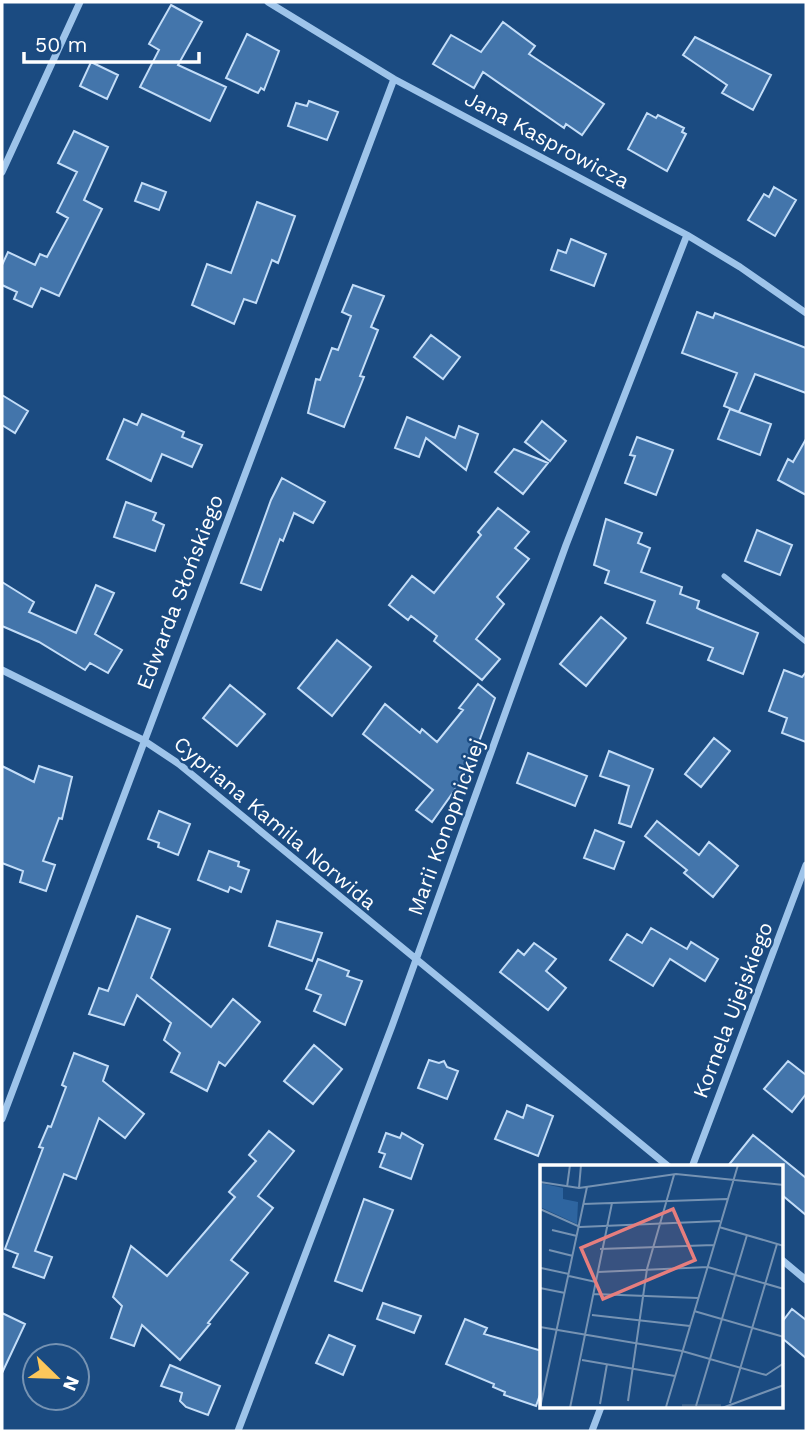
<svg xmlns="http://www.w3.org/2000/svg" width="808" height="1433" font-family="'Work Sans',sans-serif">
<style>
.building{fill:#4375ab;stroke:#c3ddf8;stroke-width:2}
.lines{fill:none;stroke-linecap:round;stroke-linejoin:round}
.lane{stroke:#9ec4ea;stroke-width:5}
.street{stroke:#9ec4ea;stroke-width:7}
.labels{text-anchor:middle;stroke-width:5;stroke-linejoin:round;paint-order:stroke}
.street-label{font-size:21px;fill:#fff;stroke:#1b4b81}
.inset-river{fill:none;stroke:#42668e;stroke-width:3.5}
.inset-road{fill:none;stroke:#7693b3;stroke-width:2}
.view{fill:#e67e7e;fill-opacity:0.15;stroke:#e67e7e;stroke-width:3.5}
.inset-edge{fill:none;stroke:#fff;stroke-width:3.5}
</style>
<rect width="100%" height="100%" fill="#1b4b81"/>
<!-- building -->
<path class="building" d="M171,5L202,22L178,65L226,87L210,121L140,87L159,50L149,44Z
M503,22L535,46L529,54L604,104L582,135L566,124L564,128L483,72L474,88L433,64L451,35L481,52Z
M247,34L279,51L264,90L261,88L258,93L226,78Z
M695,37L771,75L753,110L722,93L727,85L683,55Z
M91,62L118,75L107,99L80,86Z
M309,101L338,112L327,140L288,126L296,103L307,106Z
M647,113L656,118L658,115L684,128L682,132L686,134L667,171L628,149Z
M74,131L108,147L84,200L102,209L59,296L41,288L32,307L14,299L17,292L2,285V265L8,252L35,265L40,254L47,257L68,218L57,212L77,172L58,163Z
M142,183L166,192L159,210L135,201Z
M774,187L796,200L775,236L748,220L764,194L769,197Z
M257,202L295,216L278,263L272,260L256,303L244,299L234,324L192,305L207,264L231,273Z
M571,239L606,254L594,286L551,270L558,250L566,253Z
M353,285L384,296L371,327L378,330L360,376L364,377L344,427L308,413L316,379L320,380L332,348L338,350L351,316L342,312Z
M697,312L713,318L715,313L806,348V393L755,374L739,412L724,406L737,373L682,353Z
M431,335L460,357L443,379L414,357Z
M2,395L28,411L15,433L2,425Z
M730,409L771,424L760,455L718,439Z
M142,414L184,432L182,437L202,445L192,467L162,454L151,481L107,459L124,419L137,425Z
M407,417L455,438L459,426L478,434L466,470L426,438L419,457L395,448Z
M542,421L566,441L550,461L525,442Z
M637,437L673,450L656,495L625,483L635,456L630,455Z
M806,439V495L778,480L788,459L793,462Z
M514,449L548,463L523,494L495,472Z
M282,478L325,502L313,523L294,513L283,541L280,539L261,590L241,583L271,500Z
M126,502L156,513L153,520L164,525L155,551L114,537Z
M498,508L529,532L515,548L529,559L497,597L504,604L476,639L500,659L482,680L434,641L437,636L411,616L408,620L389,605L412,576L434,593L481,535L478,532Z
M606,519L642,533L638,543L650,548L641,572L682,587L680,594L699,601L697,608L701,610L758,633L743,674L708,660L713,648L647,623L655,601L605,583L609,571L594,565Z
M757,530L792,545L780,575L745,561Z
M2,582L34,602L29,612L76,633L96,585L114,593L95,634L122,650L108,673L90,663L85,670L39,642L2,626Z
M601,617L626,638L586,686L560,664Z
M337,640L371,667L332,716L298,688Z
M784,670L802,677L806,672V742L782,733L787,718L769,711Z
M478,684L495,698L473,758L476,760L432,822L416,810L433,790L363,734L385,704L420,733L422,729L437,742L463,710L459,708Z
M230,685L265,714L237,746L203,718Z
M714,738L730,751L701,787L685,774Z
M609,751L653,769L631,827L619,823L629,786L600,776Z
M528,753L587,776L575,806L517,783Z
M2,766L34,782L39,766L72,777L62,819L59,818L43,861L55,865L46,891L20,882L23,871L2,863Z
M159,811L190,824L178,855L158,847L159,843L148,839Z
M657,821L699,855L709,842L738,866L713,897L684,873L687,870L645,836Z
M595,830L624,842L614,869L584,858Z
M209,851L239,862L238,866L249,870L241,892L230,887L228,892L198,880Z
M137,916L170,929L151,978L211,1027L233,999L260,1022L225,1066L219,1062L207,1091L171,1072L180,1053L164,1040L171,1023L137,995L124,1025L89,1014L99,988L108,991Z
M277,921L322,933L312,961L269,946Z
M651,928L687,949L691,942L718,959L705,981L670,959L653,986L610,960L627,934L642,943Z
M534,943L556,959L546,971L566,988L548,1010L500,972L518,950L524,955Z
M318,959L349,971L347,976L362,981L345,1025L314,1011L321,995L306,989Z
M314,1045L342,1069L313,1104L284,1081Z
M74,1053L108,1066L103,1081L144,1114L125,1138L99,1118L76,1179L64,1174L35,1251L52,1257L44,1278L13,1267L18,1254L5,1249L43,1148L39,1147L48,1126L51,1127L66,1087L62,1085Z
M429,1060L439,1063L444,1061L447,1067L458,1071L447,1099L418,1088Z
M788,1061L806,1075V1094L792,1112L764,1089Z
M527,1105L553,1116L538,1156L495,1139L507,1111L523,1118Z
M269,1131L294,1151L258,1196L273,1208L231,1260L248,1273L208,1323L210,1324L180,1360L142,1325L134,1346L111,1338L122,1306L113,1297L131,1246L167,1276L235,1197L229,1192L256,1161L249,1155Z
M386,1133L400,1138L402,1133L423,1145L411,1179L380,1167L385,1154L379,1152Z
M753,1135L806,1178V1215L782,1195V1167H727Z
M364,1199L393,1210L362,1291L335,1281Z
M383,1303L421,1316L414,1333L377,1319Z
M792,1309L806,1320V1358L782,1338V1322Z
M2,1313L25,1324L2,1373Z
M465,1319L487,1328L484,1334L542,1351V1389L536,1406L504,1395L505,1392L493,1387L494,1384L446,1364Z
M329,1335L355,1346L343,1375L316,1363Z
M170,1365L220,1386L208,1415L186,1407L180,1401L182,1393L161,1386Z"/>
<g class="lines">
<!-- lane -->
<path class="lane" d="M724,576L806,642"/>
<!-- street -->
<path class="street" d="M268,2L394,79L687,235L740,267L806,313
M2,172L80,2
M2,670L143,740L179,764L669,1167
M2,1119L394,79
M692,1167L806,865
M782,1260L806,1280
M238,1431L392,1026L566,545L687,235
M592,1431L601,1407"/>
</g>
<g class="labels">
<!-- street labels -->
<g class="street-label">
<text transform="translate(547 140) rotate(28)" y="7">Jana Kasprowicza</text>
<text transform="translate(180 592) rotate(-69)" y="7">Edwarda Słońskiego</text>
<text transform="translate(275 823) rotate(40)" y="7">Cypriana Kamila Norwida</text>
<text transform="translate(446 827) rotate(-70)" y="7">Marii Konopnickiej</text>
<text transform="translate(733 1010) rotate(-69)" y="7">Kornela Ujejskiego</text>
</g>
</g>
<!-- overview -->
<g transform="translate(540 1165)">
<rect width="243" height="243" fill="#1b4b81"/>
<path d="M0,18L23,23V34L38,37L37,59L0,42Z" fill="#2e65a0"/>
<path class="inset-river" d="M142,241H181"/>
<path class="inset-road" d="M0,17L39,23L136,9L244,20M27,22L30,0M39,23L41,0M43,39L187,34M0,44L40,62L180,56M179,62L244,81M12,65L37,71M60,84L174,80M9,85L33,91M1,103L29,109M58,107L168,102L244,124M29,111L56,117M0,123L25,128M54,129L158,133M154,146L244,172M52,150L150,161M0,162L142,186L226,210L244,198M42,195L135,211M88,236L107,104L134,10M190,238L237,79M60,239L67,199M156,241L207,70M126,242L198,0M0,243L47,22M30,243L72,38M56,243H140M182,243L244,220"/>
<path class="view" d="M133,44L155,95L63,134L41,83Z"/>
<rect width="243" height="243" class="inset-edge"/>
</g>
<!-- border -->
<rect width="808" height="1433" fill="none" stroke="#ffffff" stroke-width="7"/>
<!-- north arrow -->
<g transform="translate(56 1377) rotate(113)"><circle r="33" fill="#1b4b81" stroke="#7693b3" stroke-width="2"/>
<path d="M0-5L12 26L0 18L-12 26Z" fill="#fcc75b"/>
<text y="-10" font-size="19" font-weight="bold" text-anchor="middle" fill="#ffffff">N</text>
</g>
<!-- scale -->
<path d="M24 52v10h175v-10" fill="none" stroke="#ffffff" stroke-width="3.5"/>
<text x="35" y="52" font-size="21" fill="#ffffff" stroke="#1b4b81" stroke-width="5" paint-order="stroke">50 m</text>
</svg>
